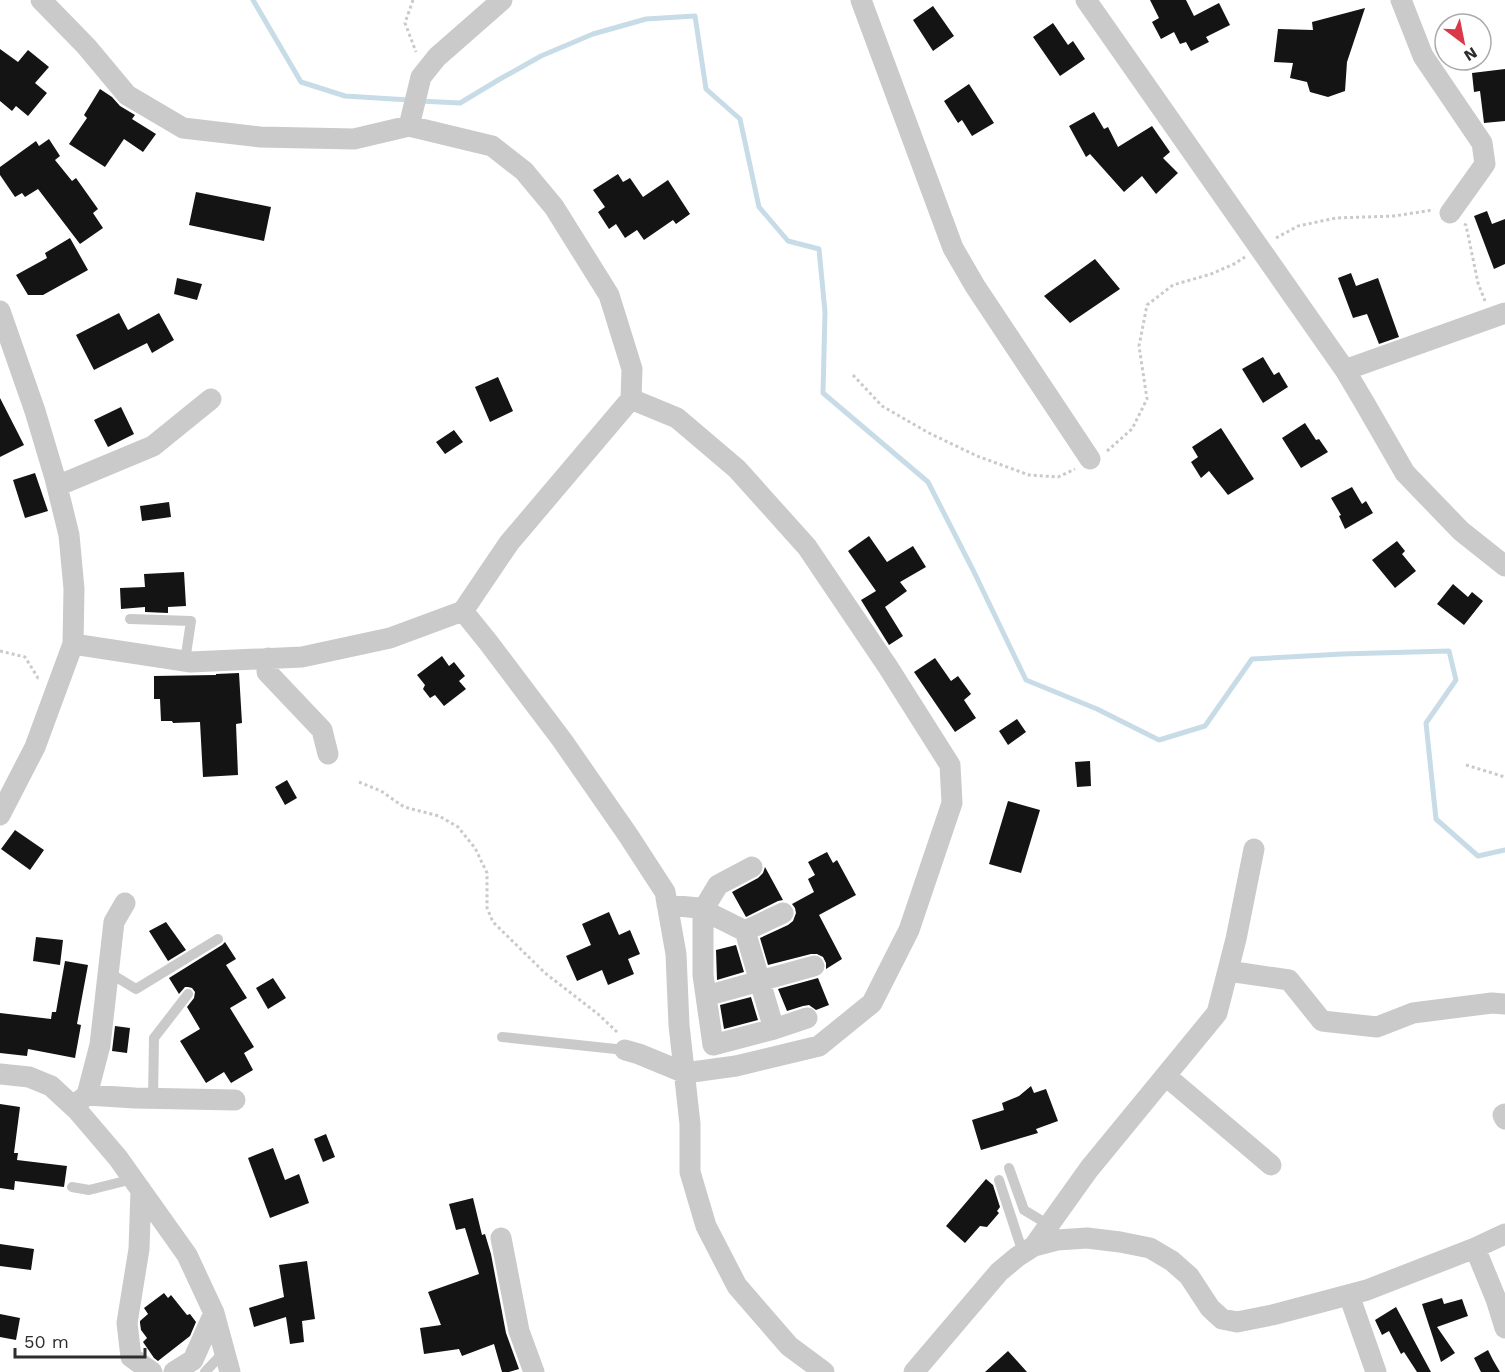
<svg xmlns="http://www.w3.org/2000/svg" width="1505" height="1372" font-family="'Work Sans',sans-serif">
<style>
.lines{fill:none;stroke-linecap:round;stroke-linejoin:round}
.stream{stroke:#c8dce8;stroke-width:5}
.building{fill:#141414}
.path{stroke:#cacaca;stroke-width:3;stroke-dasharray:3 3;stroke-linecap:butt}
.lane{stroke:#cacaca;stroke-width:10}
.street{stroke:#cacaca;stroke-width:21}
</style>
<rect width="100%" height="100%" fill="#fff"/>
<g class="lines">
<!-- stream -->
<path class="stream" d="M253,0L301,82L345,96L409,100
M419,101L460,103L500,79L541,56L593,34L646,19L695,16L706,89L740,119L759,207L788,241L819,249L825,312L823,393L928,482L973,570L1026,680L1097,709L1159,740L1205,726L1252,659L1342,654L1449,651L1456,680L1426,723L1436,819L1478,856L1505,850"/>
</g>
<!-- building -->
<path class="building" d="M1150,0H1186L1194,16L1219,3L1230,25L1206,37L1209,42L1191,51L1186,42L1180,44L1174,32L1161,39L1152,22L1159,18Z
M933,6L954,36L933,51L913,20Z
M1365,8L1347,62L1345,91L1328,97L1310,92L1307,82L1290,78L1293,63L1274,62L1278,29L1313,30L1312,22Z
M1053,23L1068,45L1073,41L1085,59L1060,76L1033,37Z
M0,49L18,62L28,50L49,67L35,83L47,93L28,116L16,106L12,111L0,101Z
M1505,69V121L1484,123L1480,91L1474,92L1472,73Z
M969,84L994,123L972,136L962,120L958,123L944,101Z
M100,89L112,97L120,106L135,115L132,119L156,134L143,152L124,139L105,167L69,144L87,118L84,115Z
M1094,112L1104,129L1108,127L1118,147L1152,126L1170,152L1163,158L1178,173L1156,194L1142,176L1124,192L1090,154L1086,157L1069,126Z
M49,139L60,156L55,160L72,181L76,178L98,209L93,213L103,228L80,244L38,189L25,197L22,193L15,197L0,175V167L36,141L39,146Z
M618,174L623,182L630,178L643,197L668,180L690,214L676,224L673,220L644,240L637,230L625,238L616,224L609,229L598,212L605,207L593,190Z
M196,192L271,207L264,241L189,225Z
M1487,211L1492,224L1505,219V264L1494,269L1474,216Z
M70,238L88,270L43,295H28L16,275L47,258L45,253Z
M1095,259L1120,289L1070,323L1044,296Z
M1351,273L1356,286L1378,278L1399,337L1379,344L1367,314L1353,318L1338,278Z
M177,278L202,284L197,300L174,294Z
M119,313L128,330L159,313L174,340L152,353L147,343L94,370L76,335Z
M1263,357L1274,375L1279,372L1288,387L1263,403L1242,369Z
M498,377L513,411L490,422L475,387Z
M0,398L24,445L0,457Z
M121,407L134,434L108,447L94,420Z
M1305,423L1316,440L1319,439L1328,452L1301,468L1282,438Z
M1221,428L1254,479L1228,495L1209,471L1201,478L1191,462L1198,457L1192,447Z
M454,430L463,442L445,454L436,442Z
M35,473L48,511L25,518L13,480Z
M1352,487L1362,504L1366,501L1373,513L1345,529L1339,516L1341,515L1331,498Z
M169,502L171,517L142,521L140,506Z
M869,536L887,562L913,546L926,567L900,582L907,591L885,607L903,636L889,645L861,600L876,591L848,551Z
M1397,541L1405,551L1402,554L1416,571L1395,588L1372,560Z
M184,572L186,606L168,607V613L145,612V607L121,609L120,588L145,587L144,574Z
M1453,584L1468,597L1472,592L1483,601L1464,625L1437,604Z
M442,656L449,666L454,662L465,676L459,681L466,689L444,706L435,695L430,698L423,689L425,685L417,675Z
M935,658L951,681L958,676L971,694L964,700L976,718L955,732L914,672Z
M239,673L242,723L236,724L238,775L203,777L200,722L173,723L172,721H161L160,699H154V676L216,675V674Z
M1017,719L1026,732L1008,745L999,731Z
M1090,761L1091,786L1077,787L1075,762Z
M287,780L297,798L285,805L275,787Z
M1008,801L1040,810L1021,873L989,864Z
M15,830L44,850L30,870L1,849Z
M827,852L833,863L837,860L856,895L819,915L842,959L826,969V963L823,957L817,954H811L768,965L760,938L788,925L793,921L796,913L795,908L792,904L814,892L808,879L815,875L808,862Z
M765,867L783,900L778,901L746,917L732,892L758,878L763,873Z
M609,912L619,935L630,930L640,954L628,959L634,974L608,985L602,970L577,981L566,956L591,945L582,924Z
M166,922L186,950L168,961L149,931Z
M36,937L63,940L60,965L33,961Z
M225,942L236,959L226,965L247,998L230,1008L254,1047L244,1053L253,1070L231,1083L224,1072L206,1083L180,1041L200,1029L187,1007L194,998L195,992L192,988L188,987H185L179,994L169,978L222,945Z
M736,945L744,972L717,980L716,950Z
M65,961L88,965L77,1024L81,1025L75,1058L28,1049L27,1056L0,1053V1013L51,1019L52,1012H56Z
M273,978L286,998L268,1009L256,988Z
M818,978L829,1005L816,1010L809,1005L803,1006L787,1011L778,989Z
M751,997L758,1020L724,1029L720,1005Z
M115,1026L130,1028L127,1053L112,1051Z
M1031,1086L1034,1093L1046,1089L1058,1121L1036,1129L1038,1133L981,1150L972,1120L1004,1110L1002,1103L1019,1096Z
M0,1104L20,1107L14,1153H18L17,1160L67,1166L64,1187L15,1181L14,1190L0,1188Z
M326,1134L335,1157L323,1162L314,1139Z
M273,1148L285,1180L299,1174L309,1203L270,1218L248,1158Z
M986,1179L993,1185L1000,1207L997,1211L999,1213L987,1227L980,1226L965,1243L946,1226Z
M473,1198L482,1235L485,1234L491,1254L506,1333L519,1369L509,1372H502L494,1344L462,1356L459,1349L424,1354L420,1328L441,1325L428,1292L479,1274L465,1228L456,1230L449,1204Z
M0,1244L34,1249L31,1270L0,1266Z
M307,1261L315,1319L302,1321L304,1342L290,1344L286,1317L254,1327L249,1308L284,1297L279,1265Z
M164,1293L168,1298L171,1295L187,1315L190,1314L196,1322L190,1336L158,1361L154,1358L143,1342L147,1338L141,1330L140,1323V1321L148,1314L144,1308Z
M1442,1298L1444,1304L1462,1299L1468,1316L1437,1327L1455,1353L1441,1362L1422,1304Z
M1396,1307L1431,1372H1417L1404,1352L1401,1354L1389,1331L1382,1335L1375,1320Z
M0,1314L20,1318L16,1340L0,1337Z
M1488,1350L1493,1360L1500,1372H1481L1474,1358Z
M1008,1351L1027,1372H985Z"/>
<g class="lines">
<!-- path -->
<path class="path" d="M413,0L405,23L416,52
M1464,224L1466,225L1478,283L1485,301
M1276,238L1298,226L1336,218L1394,216L1433,210
M853,375L882,406L929,433L977,456L1029,475L1058,477L1075,469
M1107,451L1132,429L1147,399L1139,346L1147,305L1173,285L1211,274L1234,264L1245,257
M0,651L25,657L38,678H41
M1466,765L1505,777
M359,782L381,791L404,807L439,816L458,827L475,848L487,873V908L493,922L545,973L598,1014L617,1032"/>
<!-- lane -->
<path class="lane" d="M130,619L191,621L185,661
M108,972L136,989L218,939
M502,1037L625,1050
M153,1099L154,1038L188,994
M1009,1168L1024,1210L1049,1225
M999,1180L1023,1253
M72,1187L89,1190L133,1179
M205,1372L224,1352"/>
<!-- street -->
<path class="street" d="M41,0L86,46L127,95L183,128L260,137L354,139L409,126L492,146L524,171L554,207L609,295L632,369L631,399L509,543L463,611L390,638L302,657L191,662L73,644
M861,0L953,248L975,286L1090,459
M1086,0L1345,370L1364,402L1405,473L1461,531L1505,566
M1401,0L1423,56L1482,143L1485,164L1450,213
M409,126L421,77L437,57L502,0
M0,311L35,411L55,478L69,535L74,589L73,644L35,747L0,815
M1345,370L1505,313
M57,486L153,446L211,399
M463,611L488,642L562,740L628,835L665,892L676,954L679,1025L690,1124V1172L706,1226L737,1286L789,1346L824,1372
M268,658L267,672L322,730L328,754
M752,867L718,885L703,910V975L713,1045L774,1029L807,1018
M667,905L699,908L745,931L774,1029
M745,931L783,913
M1228,971L1289,980L1322,1021L1377,1027L1413,1013L1492,1003L1505,1004
M706,996L814,966
M625,1050L639,1054L685,1073L736,1066L819,1046L872,1003L909,930L952,803L950,765L888,667L807,547L737,469L677,418L631,399
M0,1074L29,1077L51,1086L77,1110L118,1158L187,1255L214,1313L230,1372
M1166,1076L1271,1165
M87,1095L100,1045L114,922L125,903
M77,1103L87,1095L135,1098L235,1100
M1505,1114L1503,1115L1505,1119
M141,1190L139,1249L127,1323L131,1357L152,1372
M501,1238L519,1331L534,1372
M1034,1246L1089,1169L1217,1013L1236,939L1254,849
M1475,1248L1496,1299L1505,1328
M1349,1295L1376,1372
M174,1372L193,1360L214,1313
M914,1372L999,1272L1017,1257L1034,1246L1057,1240L1087,1238L1120,1242L1150,1248L1172,1261L1189,1276L1210,1308L1222,1319L1237,1322L1272,1315L1367,1290L1475,1248L1505,1234"/>
</g>
<!-- north arrow -->
<g transform="translate(1463 42) rotate(148)"><circle r="28" fill="#ffffff" stroke="#ababab" stroke-width="1.5"/>
<path d="M0-4.5L10 22L0 15L-10 22Z" fill="#da3848"/>
<text y="-9" font-size="16" font-weight="bold" text-anchor="middle" fill="#2d2d2d">N</text>
</g>
<!-- scale -->
<path d="M15 1348v9h130v-9" fill="none" stroke="#2d2d2d" stroke-width="3"/>
<text x="24" y="1348" font-size="18" fill="#2d2d2d" stroke="#ffffff" stroke-width="4.5" paint-order="stroke">50 m</text>
</svg>
